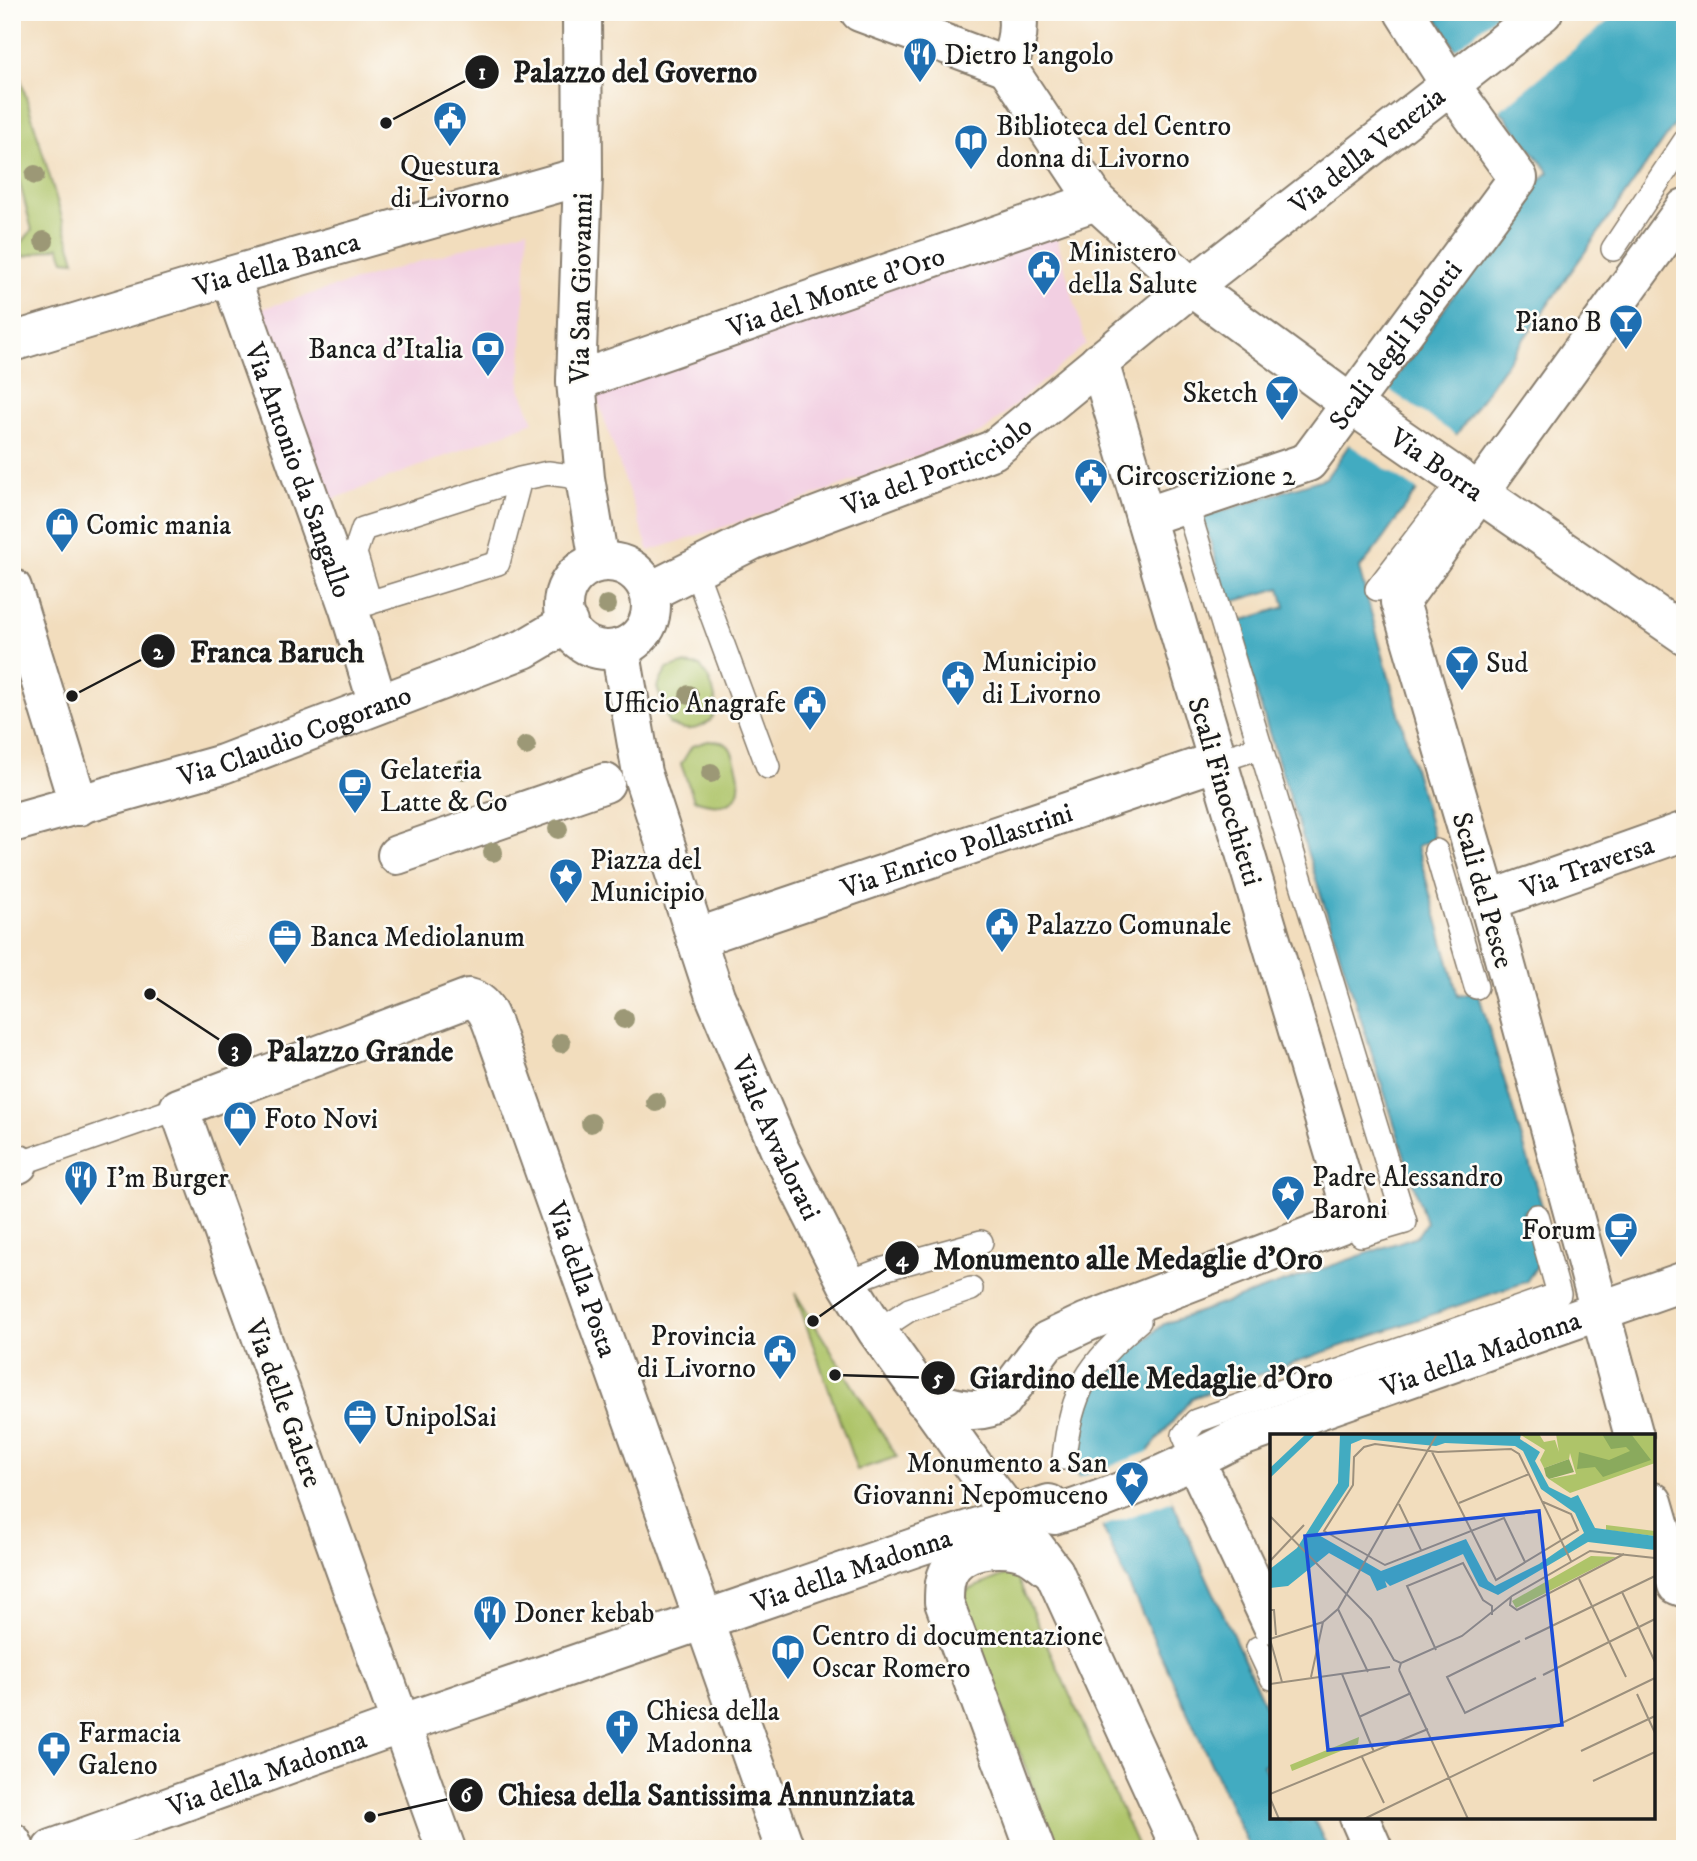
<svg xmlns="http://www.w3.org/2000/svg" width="1697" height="1861" font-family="'IM FELL DW Pica',serif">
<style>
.built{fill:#f2cfe2}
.green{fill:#aec469;stroke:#657042;stroke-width:2}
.water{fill:#42abc1;stroke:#2f646e;stroke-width:2}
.pier{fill:#f2ddbd}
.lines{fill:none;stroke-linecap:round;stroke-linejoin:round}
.lane-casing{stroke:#877c6c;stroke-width:26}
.street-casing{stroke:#877c6c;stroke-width:42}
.secondary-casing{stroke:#877c6c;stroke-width:42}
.lane{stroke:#fff;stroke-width:23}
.street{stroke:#fff;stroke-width:38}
.secondary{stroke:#fff;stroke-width:38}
.tree{fill:#9c9876}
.labels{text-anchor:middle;stroke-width:5;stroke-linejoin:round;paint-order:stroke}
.poi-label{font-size:28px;fill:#1c1c1c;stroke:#fdfcf7;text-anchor:start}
.street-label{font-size:28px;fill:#1c1c1c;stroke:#fdfcf7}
.inset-road{fill:none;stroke:#9c907d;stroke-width:2}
.view{fill:#1d4ed8;fill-opacity:0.15;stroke:#1d4ed8;stroke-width:3.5}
.inset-edge{fill:none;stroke:#1c1c1c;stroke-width:3.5}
.leader{fill:none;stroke:#1c1c1c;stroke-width:2.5}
.callout-dot{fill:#1c1c1c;stroke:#fdfcf7;stroke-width:2.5}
.mark-label{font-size:21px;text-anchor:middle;font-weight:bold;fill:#fff}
.callout-label{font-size:30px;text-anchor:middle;font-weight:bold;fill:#1c1c1c;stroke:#fdfcf7;stroke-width:5;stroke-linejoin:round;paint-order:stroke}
</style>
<rect width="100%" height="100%" fill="#fdfcf7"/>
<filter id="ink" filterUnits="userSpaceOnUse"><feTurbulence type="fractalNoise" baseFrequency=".0143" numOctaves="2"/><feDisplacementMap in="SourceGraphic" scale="14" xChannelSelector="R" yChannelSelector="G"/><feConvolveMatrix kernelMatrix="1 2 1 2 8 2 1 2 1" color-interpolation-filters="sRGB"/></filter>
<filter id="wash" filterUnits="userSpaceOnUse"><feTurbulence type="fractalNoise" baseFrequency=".00686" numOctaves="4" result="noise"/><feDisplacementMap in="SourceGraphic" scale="28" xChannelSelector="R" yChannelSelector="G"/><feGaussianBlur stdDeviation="1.57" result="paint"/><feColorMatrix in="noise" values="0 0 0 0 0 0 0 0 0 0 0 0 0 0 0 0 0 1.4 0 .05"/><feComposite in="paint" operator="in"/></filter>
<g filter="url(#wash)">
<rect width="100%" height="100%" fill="#f2ddbd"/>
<!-- built -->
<path class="built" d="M1053,224L1086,344L983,432L773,511L649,551L592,383Z
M528,229L520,388L534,422L326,502L261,309Z"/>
<!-- green -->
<path class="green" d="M12,50L75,261L64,260L59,247L23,257L19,246L32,230L16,169L12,167Z
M683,664L700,666C712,681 727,715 702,726C697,728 691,730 686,729C680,729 674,726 669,724L657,687L667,669Z
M708,741C712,741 720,741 724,743C731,746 733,754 735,761C748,800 731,812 694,800L681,764L692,746Z
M795,1293L897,1457L857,1470Z
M1014,1571L1139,1849H1057L958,1594Z"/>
<!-- water -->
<path class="water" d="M1433,12H1685V110L1378,546L1359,569L1434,839L1417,846L1458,996L1478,992L1542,1206L1523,1211L1539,1263L1526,1282L1192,1398L1149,1450L1272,1721V1761L1263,1765L1272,1783V1817H1287L1289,1821L1298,1817H1313L1328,1849H1250L1073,1463L1080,1416L1108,1371L1164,1324L1417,1236L1426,1223L1234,623L1285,607L1280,588L1228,603L1203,517L1326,478L1526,192L1549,172L1469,71Z"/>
<!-- pier -->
<path class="pier" d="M1501,12H1619L1499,111L1453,51Z
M1385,387L1459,437L1420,492L1347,443Z
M1153,1450L1173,1501L1098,1528L1076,1479Z"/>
</g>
<g filter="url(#ink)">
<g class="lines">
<!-- lane casing -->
<g class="lane-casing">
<path id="lane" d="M1613,249L1685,141
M1186,503L1405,1222L1361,1235L1354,1219
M695,569L768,767
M1377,589L1461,480
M370,603L355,553L363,529L520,479
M349,609L498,563L520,479L548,473L585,478
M1217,761L1261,747
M1436,851L1476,987
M18,1164L179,1108
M847,1283L884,1269L981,1242
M877,1331L909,1310L971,1289
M1064,1458C1071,1390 1088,1365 1139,1321L1133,1304
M1195,1460L1184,1435L1196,1421L1559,1294L1537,1216
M1258,1648L1272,1678"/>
</g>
<!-- street casing -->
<g class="street-casing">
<g id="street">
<path d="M860,12L1007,67"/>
<path id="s1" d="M1007,67L1096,201L1191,287L1352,405L1685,635"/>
<path d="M1007,67C1016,49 1020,32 1017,12"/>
<path id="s2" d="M230,276L349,609L378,704"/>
<path id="s3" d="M12,342L230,276L583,176"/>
<path id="s4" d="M576,381L1096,201"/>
<path id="s5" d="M1145,517L1308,462L1518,178L1451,86L1404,12"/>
<path d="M12,588L79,806"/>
<path id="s6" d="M649,592L753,540L993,450L1191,287L1543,12"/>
<path id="s7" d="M12,823L223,764L524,649L568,623"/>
<path d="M397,855L605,783"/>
<path id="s8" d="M1488,901L1685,831"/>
<path id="s9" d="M696,938L1217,761"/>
<path d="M12,1166L18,1164"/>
<path d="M924,1399C950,1406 976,1418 1001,1402L1047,1341L1087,1322L1354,1219L1099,362"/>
<path d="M1634,1436L1490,907L1400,602L1685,208"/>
<path d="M1195,1460L1272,1624"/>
<path d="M1653,1502L1677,1585L1685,1588"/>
<path d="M1359,1817L1373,1849"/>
<path id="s10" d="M52,1849L401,1724L919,1546L1049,1504L1054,1515C1116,1496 1176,1470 1233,1440L1685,1281"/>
<path id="s11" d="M446,1849L179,1108L469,998C489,1003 492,1025 499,1043L785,1849"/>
<path d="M1035,1849L944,1602C944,1589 944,1575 953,1565C969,1545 1010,1544 1031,1555C1039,1560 1046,1566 1054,1572"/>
</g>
</g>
<!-- secondary casing -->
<g class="secondary-casing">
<g id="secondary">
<path d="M582,12L583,176L576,381L585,478L599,562"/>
<circle cx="607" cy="606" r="44"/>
<path id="s12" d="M620,648L642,773L715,996L779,1148L847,1283L877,1331L983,1479L1054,1572L1181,1849"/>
<path d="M12,1842L15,1849"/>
</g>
</g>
<!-- lane -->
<use href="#lane" class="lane"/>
<!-- street -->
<use href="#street" class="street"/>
<!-- secondary -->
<use href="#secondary" class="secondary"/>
</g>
<!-- trees -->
<g class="tree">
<circle cx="35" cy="175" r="10"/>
<circle cx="44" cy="241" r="10"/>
<circle cx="607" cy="605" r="10"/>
<circle cx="689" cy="695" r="10"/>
<circle cx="526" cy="746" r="10"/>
<circle cx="463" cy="770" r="10"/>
<circle cx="711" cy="773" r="10"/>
<circle cx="558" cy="829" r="10"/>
<circle cx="493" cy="852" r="10"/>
<circle cx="624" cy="1019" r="10"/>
<circle cx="561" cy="1043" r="10"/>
<circle cx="656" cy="1102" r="10"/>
<circle cx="591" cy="1123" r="10"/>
</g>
</g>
<!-- icons -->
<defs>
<g id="restaurant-pin" transform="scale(1.75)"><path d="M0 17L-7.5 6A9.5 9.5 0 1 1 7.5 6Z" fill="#1f6fb2" stroke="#fdfcf7"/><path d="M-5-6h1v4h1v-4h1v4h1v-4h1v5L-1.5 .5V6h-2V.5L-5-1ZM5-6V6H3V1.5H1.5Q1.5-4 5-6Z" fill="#fff"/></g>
<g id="civic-pin" transform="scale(1.75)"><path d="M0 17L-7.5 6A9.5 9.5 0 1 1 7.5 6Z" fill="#1f6fb2" stroke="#fdfcf7"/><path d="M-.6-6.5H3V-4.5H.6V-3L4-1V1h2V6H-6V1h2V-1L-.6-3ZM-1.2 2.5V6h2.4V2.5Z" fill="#fff"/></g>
<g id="library-pin" transform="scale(1.75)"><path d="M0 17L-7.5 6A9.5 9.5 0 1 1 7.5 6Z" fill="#1f6fb2" stroke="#fdfcf7"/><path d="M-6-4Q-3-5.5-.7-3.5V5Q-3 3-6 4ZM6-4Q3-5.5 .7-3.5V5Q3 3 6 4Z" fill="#fff"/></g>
<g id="bar-pin" transform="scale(1.75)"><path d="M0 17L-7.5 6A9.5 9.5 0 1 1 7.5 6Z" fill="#1f6fb2" stroke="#fdfcf7"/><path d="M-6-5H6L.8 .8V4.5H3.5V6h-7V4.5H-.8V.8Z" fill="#fff"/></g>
<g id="bank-pin" transform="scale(1.75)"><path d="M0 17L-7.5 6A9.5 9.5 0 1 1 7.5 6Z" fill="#1f6fb2" stroke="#fdfcf7"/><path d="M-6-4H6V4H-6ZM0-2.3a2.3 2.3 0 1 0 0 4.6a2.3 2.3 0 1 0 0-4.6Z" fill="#fff"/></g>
<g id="shop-pin" transform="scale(1.75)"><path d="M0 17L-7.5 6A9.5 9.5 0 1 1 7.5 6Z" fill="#1f6fb2" stroke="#fdfcf7"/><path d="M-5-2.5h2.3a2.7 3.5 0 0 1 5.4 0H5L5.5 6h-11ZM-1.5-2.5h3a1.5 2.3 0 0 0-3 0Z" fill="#fff"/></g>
<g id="cafe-pin" transform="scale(1.75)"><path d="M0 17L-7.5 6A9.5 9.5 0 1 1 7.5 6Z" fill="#1f6fb2" stroke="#fdfcf7"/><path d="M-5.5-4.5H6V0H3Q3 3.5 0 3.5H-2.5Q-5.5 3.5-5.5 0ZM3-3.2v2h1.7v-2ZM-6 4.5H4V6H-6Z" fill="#fff"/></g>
<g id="sight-pin" transform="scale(1.75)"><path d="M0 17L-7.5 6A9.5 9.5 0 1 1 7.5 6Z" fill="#1f6fb2" stroke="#fdfcf7"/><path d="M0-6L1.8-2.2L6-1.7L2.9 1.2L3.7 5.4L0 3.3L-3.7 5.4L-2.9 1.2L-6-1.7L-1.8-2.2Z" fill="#fff"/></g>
<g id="office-pin" transform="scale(1.75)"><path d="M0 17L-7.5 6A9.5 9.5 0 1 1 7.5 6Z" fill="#1f6fb2" stroke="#fdfcf7"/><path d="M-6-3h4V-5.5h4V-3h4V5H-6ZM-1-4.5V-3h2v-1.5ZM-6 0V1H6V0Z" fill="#fff"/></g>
<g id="church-pin" transform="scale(1.75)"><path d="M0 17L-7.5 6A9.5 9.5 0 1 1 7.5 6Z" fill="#1f6fb2" stroke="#fdfcf7"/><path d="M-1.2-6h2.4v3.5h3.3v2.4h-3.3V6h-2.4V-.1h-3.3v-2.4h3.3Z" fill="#fff"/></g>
<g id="pharmacy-pin" transform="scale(1.75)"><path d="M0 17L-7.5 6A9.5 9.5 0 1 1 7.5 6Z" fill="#1f6fb2" stroke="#fdfcf7"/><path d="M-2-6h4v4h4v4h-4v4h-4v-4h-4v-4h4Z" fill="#fff"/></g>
</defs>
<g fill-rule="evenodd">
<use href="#restaurant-pin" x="920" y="54"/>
<use href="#civic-pin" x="450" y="118"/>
<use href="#library-pin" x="971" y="141"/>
<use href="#civic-pin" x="1044" y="267"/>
<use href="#bar-pin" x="1626" y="321"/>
<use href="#bank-pin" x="488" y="348"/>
<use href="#bar-pin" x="1282" y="392"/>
<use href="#civic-pin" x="1091" y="475"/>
<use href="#shop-pin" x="62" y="524"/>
<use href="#bar-pin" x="1462" y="662"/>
<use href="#civic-pin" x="958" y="677"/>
<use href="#civic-pin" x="810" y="702"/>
<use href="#cafe-pin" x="355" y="785"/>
<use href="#sight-pin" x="566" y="875"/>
<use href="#civic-pin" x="1002" y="924"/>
<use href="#office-pin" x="285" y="936"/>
<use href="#shop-pin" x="240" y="1118"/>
<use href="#restaurant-pin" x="81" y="1177"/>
<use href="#sight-pin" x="1288" y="1192"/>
<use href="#cafe-pin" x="1621" y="1229"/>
<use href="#civic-pin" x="780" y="1351"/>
<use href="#office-pin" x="360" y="1416"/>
<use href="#sight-pin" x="1132" y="1478"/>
<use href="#restaurant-pin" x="490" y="1612"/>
<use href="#library-pin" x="788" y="1651"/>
<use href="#church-pin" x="622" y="1726"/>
<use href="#pharmacy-pin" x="54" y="1748"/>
</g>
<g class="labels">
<!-- poi labels -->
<g class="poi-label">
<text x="944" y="64">Dietro l'angolo</text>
<text x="996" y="135">Biblioteca del Centro<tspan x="996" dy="32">donna di Livorno</tspan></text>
<text x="450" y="175" text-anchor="middle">Questura<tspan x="450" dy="32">di Livorno</tspan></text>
<text x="1068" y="261">Ministero<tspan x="1068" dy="32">della Salute</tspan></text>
<text x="1602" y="331" text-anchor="end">Piano B</text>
<text x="463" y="358" text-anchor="end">Banca d'Italia</text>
<text x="1258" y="402" text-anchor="end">Sketch</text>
<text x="1116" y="485">Circoscrizione 2</text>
<text x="86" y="534">Comic mania</text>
<text x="982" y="671">Municipio<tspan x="982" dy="32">di Livorno</tspan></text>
<text x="1486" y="672">Sud</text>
<text x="786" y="712" text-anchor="end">Ufficio Anagrafe</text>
<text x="380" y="779">Gelateria<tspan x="380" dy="32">Latte &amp; Co</tspan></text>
<text x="590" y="869">Piazza del<tspan x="590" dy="32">Municipio</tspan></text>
<text x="1026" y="934">Palazzo Comunale</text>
<text x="310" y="946">Banca Mediolanum</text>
<text x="264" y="1128">Foto Novi</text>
<text x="1312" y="1186">Padre Alessandro<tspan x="1312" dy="32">Baroni</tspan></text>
<text x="106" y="1187">I'm Burger</text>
<text x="1596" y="1239" text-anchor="end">Forum</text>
<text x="756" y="1345" text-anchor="end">Provincia<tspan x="756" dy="32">di Livorno</tspan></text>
<text x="384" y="1426">UnipolSai</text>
<text x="1108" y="1472" text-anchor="end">Monumento a San<tspan x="1108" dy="32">Giovanni Nepomuceno</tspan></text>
<text x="514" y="1622">Doner kebab</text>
<text x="812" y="1645">Centro di documentazione<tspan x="812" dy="32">Oscar Romero</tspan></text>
<text x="646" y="1720">Chiesa della<tspan x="646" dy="32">Madonna</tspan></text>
<text x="78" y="1742">Farmacia<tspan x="78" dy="32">Galeno</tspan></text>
</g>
<!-- street labels -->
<g class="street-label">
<text dy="10" stroke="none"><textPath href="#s6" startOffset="852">Via della Venezia</textPath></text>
<text dy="10" stroke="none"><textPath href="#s3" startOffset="276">Via della Banca</textPath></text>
<text transform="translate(580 288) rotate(-89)" y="10">Via San Giovanni</text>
<text dy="10" stroke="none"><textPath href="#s4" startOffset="275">Via del Monte d'Oro</textPath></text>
<text dy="10" stroke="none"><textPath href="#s5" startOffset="318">Scali degli Isolotti</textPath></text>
<text dy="10" stroke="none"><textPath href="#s6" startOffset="315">Via del Porticciolo</textPath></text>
<text dy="10" stroke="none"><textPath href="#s1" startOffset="592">Via Borra</textPath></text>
<text dy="10" stroke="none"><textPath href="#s2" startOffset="206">Via Antonio da Sangallo</textPath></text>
<text dy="10" stroke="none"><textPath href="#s7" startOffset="296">Via Claudio Cogorano</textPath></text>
<text transform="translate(1226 791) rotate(73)" y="10">Scali Finocchietti</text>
<text dy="10" stroke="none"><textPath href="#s9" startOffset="275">Via Enrico Pollastrini</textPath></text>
<text dy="10" stroke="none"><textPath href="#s8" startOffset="105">Via Traversa</textPath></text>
<text transform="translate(1484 890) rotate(74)" y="10">Scali del Pesce</text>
<text dy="10" stroke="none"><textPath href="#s12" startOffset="516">Viale Avvalorati</textPath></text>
<text dy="10" stroke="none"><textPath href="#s11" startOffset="1405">Via della Posta</textPath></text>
<text dy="10" stroke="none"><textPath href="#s10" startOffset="1524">Via della Madonna</textPath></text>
<text transform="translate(285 1403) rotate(70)" y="10">Via delle Galere</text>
<text dy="10" stroke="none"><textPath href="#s10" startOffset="847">Via della Madonna</textPath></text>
<text dy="10" stroke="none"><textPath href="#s10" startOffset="228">Via della Madonna</textPath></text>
</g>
</g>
<!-- overview -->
<g transform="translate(1270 1434)">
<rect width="385" height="385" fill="#f2ddbd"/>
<path d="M269,0L274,8L285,6L289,18L286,0H385V29L300,59L279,45L306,40L300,19L299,25L274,34L270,26L275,16L251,1ZM336,91L385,97V102L336,96ZM321,122L346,123L246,174L242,167ZM89,303L88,310L22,337L20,331Z" fill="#aec469"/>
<path d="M332,0H361L381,26L333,43L325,33L307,35L309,18L339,26L360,17L356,13L341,15ZM299,25L304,38L279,45L276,42L274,34Z" fill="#8aaa5d"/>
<path d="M36,0H46L0,44V34ZM70,0H251L250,5L270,18L265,27L279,53L301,64L308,61L325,94L385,102V116L318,108L228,161L209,152L193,120L120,152L115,147L117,153L107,157L100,142L59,119L18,152L0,154V135L27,114L68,49ZM93,5L166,12L175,9L245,12L253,17L271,55L305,79L314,99L269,130L225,152L218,147L196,105L111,137L47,100L79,52L81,10Z" fill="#42abc1" fill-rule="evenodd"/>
<path class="inset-road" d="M162,18L226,146L308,96L301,80L271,67M189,69L259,40M129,70L151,116M0,82L101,185L124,226L131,229L129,236M0,127L34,91M255,128L234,84L115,131L54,97L83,51L84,23L94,13L105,10L168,18L241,15L249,20L301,127M309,145L356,243M352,158L385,228M241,163L240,171L247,176L354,120M68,175L98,238M0,176H4L6,201M255,205L385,142M250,207L177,243L195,279L266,244M166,216L137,152L193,129L213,166L222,172V181M131,229L192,202L242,162L320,117L385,124M129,236L198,385M72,240L104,318M273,241L385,185M41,243L53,188M12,248L0,205L53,188L68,175L167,0M0,250L120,233M367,260L385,299M89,283L141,259M311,317L385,282M92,323L114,369M323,347L385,318M0,360L158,295M0,364L9,385M94,385L385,244"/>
<path class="view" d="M269,77L292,291L58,316L35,102Z"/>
<rect width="385" height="385" class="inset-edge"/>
</g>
<!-- callouts -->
<path class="leader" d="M386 123L482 72M72 696L158 651M150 994L235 1050M813 1321L902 1258M835 1375L938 1378M370 1817L466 1795"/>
<g class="callout-dot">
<circle cx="386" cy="123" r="7"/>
<circle cx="72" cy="696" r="7"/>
<circle cx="150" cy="994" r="7"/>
<circle cx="813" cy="1321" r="7"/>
<circle cx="835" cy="1375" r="7"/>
<circle cx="370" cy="1817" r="7"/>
<circle cx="482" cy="72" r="18"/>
<circle cx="158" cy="651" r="18"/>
<circle cx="235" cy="1050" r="18"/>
<circle cx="902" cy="1258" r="18"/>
<circle cx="938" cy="1378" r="18"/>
<circle cx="466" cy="1795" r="18"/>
</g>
<g class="mark-label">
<text x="482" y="79">1</text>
<text x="158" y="659">2</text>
<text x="235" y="1057">3</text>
<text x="902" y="1266">4</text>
<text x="938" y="1385">5</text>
<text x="466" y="1802">6</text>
</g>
<g class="callout-label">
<text x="635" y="82">Palazzo del Governo</text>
<text x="277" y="662">Franca Baruch</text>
<text x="360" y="1061">Palazzo Grande</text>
<text x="1128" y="1269">Monumento alle Medaglie d’Oro</text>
<text x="1151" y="1388">Giardino delle Medaglie d’Oro</text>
<text x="706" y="1805">Chiesa della Santissima Annunziata</text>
</g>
<!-- margin -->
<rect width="1697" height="1861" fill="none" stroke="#fdfcf7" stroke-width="42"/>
</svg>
